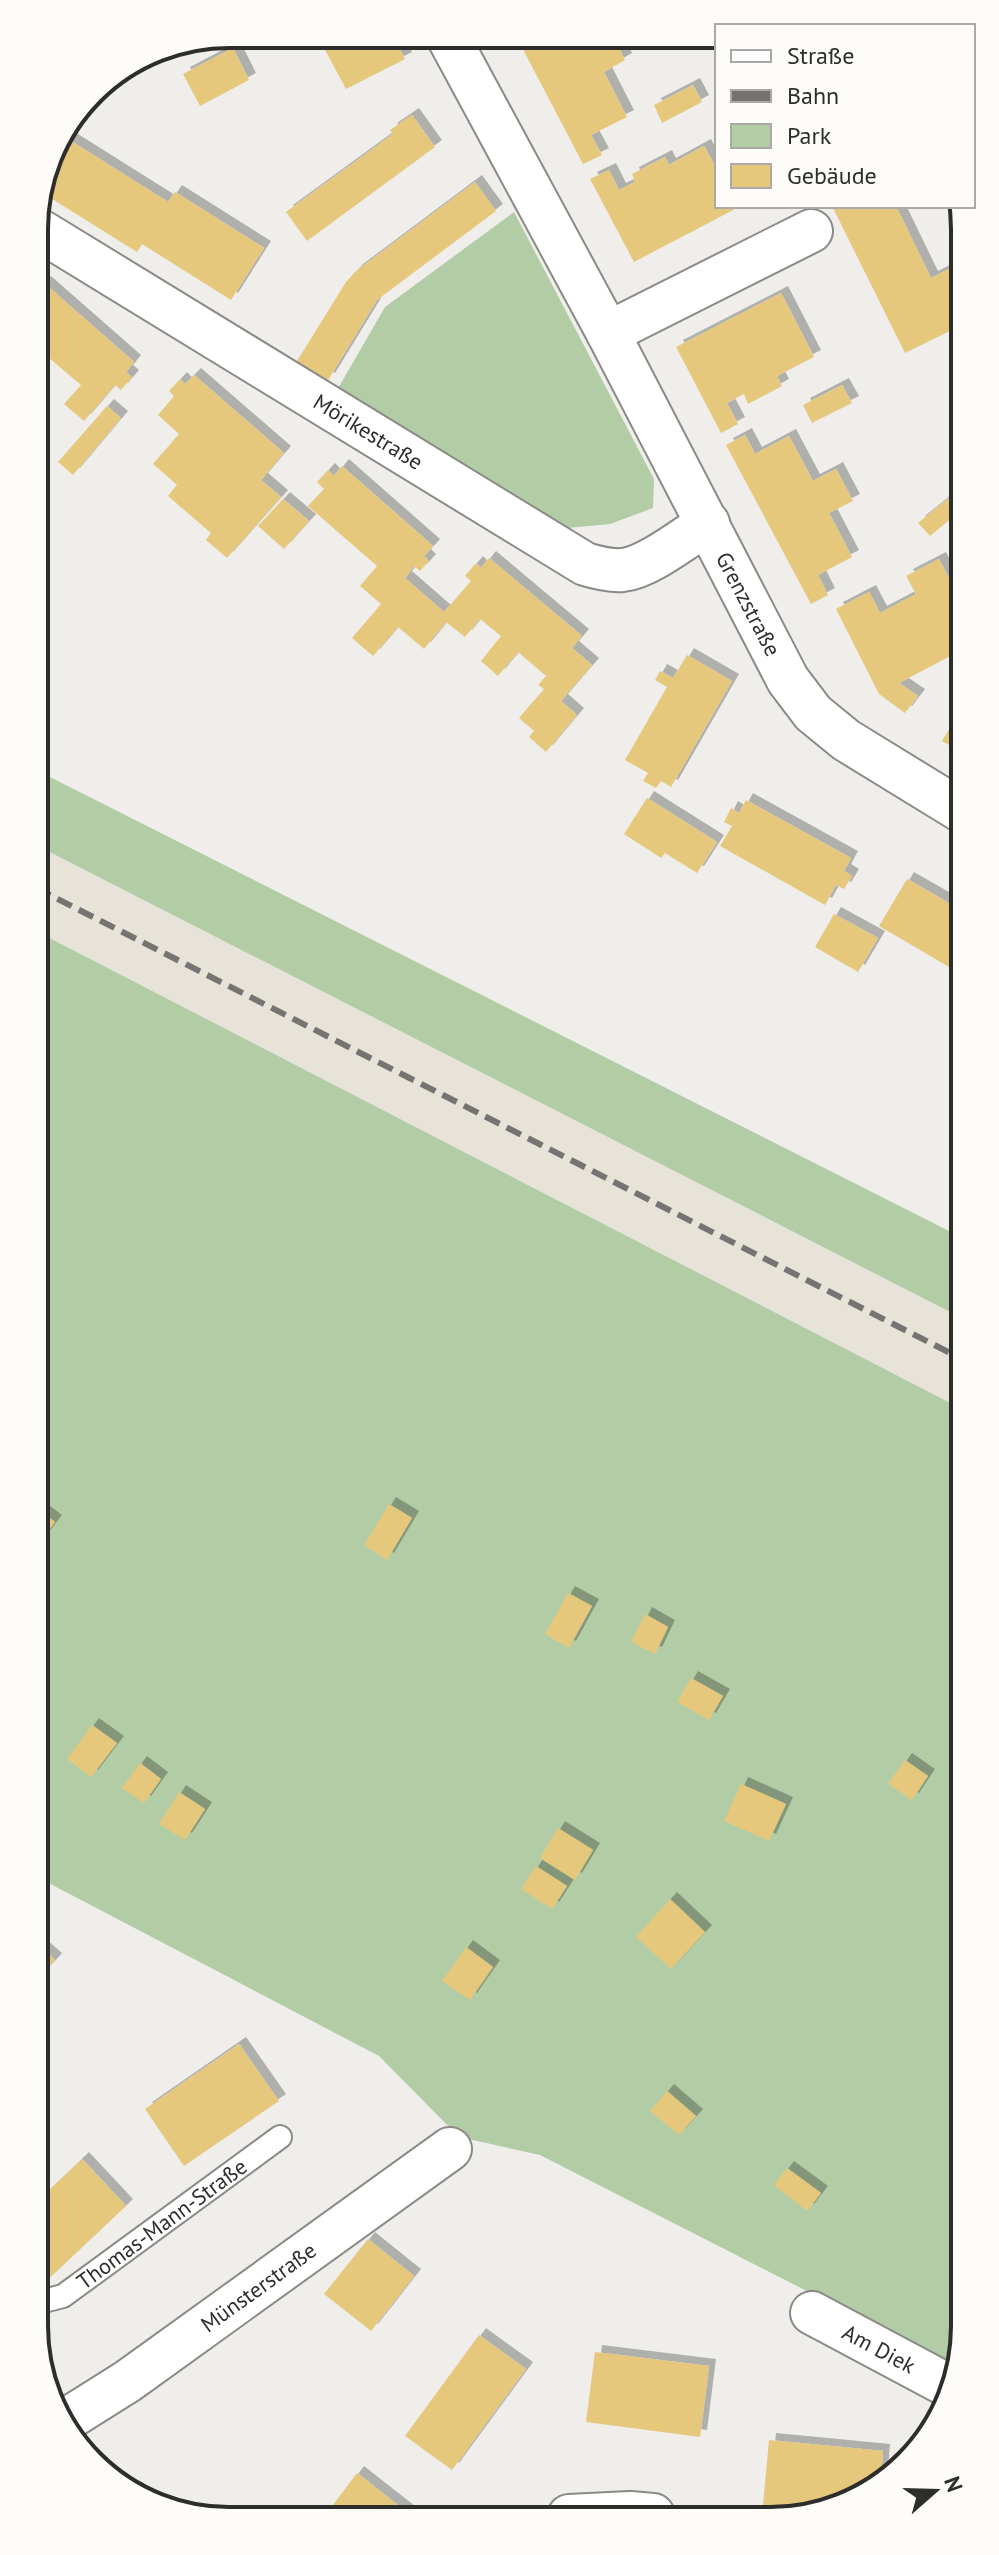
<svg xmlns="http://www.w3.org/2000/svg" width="999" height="2555" font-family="'PT Sans',sans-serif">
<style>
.built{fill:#e7e3d9}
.green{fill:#b2cda5}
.building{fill:#e6c87d;filter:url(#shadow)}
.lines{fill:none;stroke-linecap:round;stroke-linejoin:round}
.service-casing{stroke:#8b8a87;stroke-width:26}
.minor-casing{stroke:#8b8a87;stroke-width:46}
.service{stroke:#fff;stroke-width:22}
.minor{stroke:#fff;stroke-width:42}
.rail{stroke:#757472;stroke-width:6;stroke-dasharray:16 8;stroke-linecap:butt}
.labels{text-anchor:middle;stroke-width:6;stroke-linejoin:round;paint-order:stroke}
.street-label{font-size:22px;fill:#2d2d2c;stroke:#fdfcf8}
.rim{fill:none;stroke:#2d2d2c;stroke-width:4}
</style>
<defs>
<filter id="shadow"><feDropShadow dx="7" dy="-7" stdDeviation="0" flood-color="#0004"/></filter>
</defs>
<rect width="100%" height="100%" fill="#efeeeb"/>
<!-- built -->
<path class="built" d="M36,845L962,1318V1409L36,931Z"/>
<!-- green -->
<path class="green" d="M514,212L654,479L653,508L610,524L568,528L511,508L333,397L385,307Z
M36,770L961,1237L962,1318L36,845Z
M36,931L962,1409L965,2339L954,2366L540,2155L459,2137L379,2056L39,1878Z"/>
<!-- building -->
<path class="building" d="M317,35H392L405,59L346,89Z
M516,36H586L587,40L594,36H613L625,60L604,72L627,117L591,135L602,155L583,164Z
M233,48L249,80L200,106L183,74Z
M693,85L702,102L662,123L654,105Z
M412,115L435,147L307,241L286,212L393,134L390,130Z
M63,136L168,202L175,192L264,248L231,300L142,244L137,252L41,192L50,156Z
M704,146L715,166L717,165V206L737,208L634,262L590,179L609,170L619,190L635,182L632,174L665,157L669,165Z
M475,182L496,211L377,300L328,380L297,361L346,282L356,271Z
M832,206H896L931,278L959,264V324L956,328L905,353Z
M44,283L134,362L126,372L132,377L121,390L115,385L84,421L64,404L81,385L35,346V294Z
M781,293L814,357L777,376L782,386L767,394L748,404L744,394L727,403L738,424L721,433L676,347Z
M194,375L284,453L261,480L281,497L227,558L206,540L211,533L168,496L177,485L153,464L179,434L158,415L174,396L169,391L180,379L185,384Z
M842,385L852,403L812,423L803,405Z
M107,406L121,418L73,475L58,462Z
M745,435L755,454L789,436L813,481L836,469L853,501L829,513L852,557L818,575L828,595L811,604L726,445Z
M342,466L433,546L424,556L429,561L420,571L414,566L405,578L444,612L471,581L465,576L476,563L481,568L489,558L582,636L572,648L592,665L561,701L577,715L546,752L529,737L534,731L519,718L544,689L538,685L546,676L518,652L498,676L481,661L501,636L480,619L465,637L446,622L424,649L398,627L373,656L352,638L381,604L360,586L377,566L308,506L324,489L317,482L328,470L334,476Z
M949,498L959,512L930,536L918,523Z
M283,499L309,521L284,549L258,526Z
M939,559L960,600V651L899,683L918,696L905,713L879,694L836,609L869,592L880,613L916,594L906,576Z
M687,655L732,681L671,787L661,781L656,788L643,781L648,773L625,760L667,687L655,680L660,671L673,678Z
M953,723L960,727V751L942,741Z
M647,798L717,842L697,873L665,853L661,858L624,834Z
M746,800L851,858L844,871L852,876L844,889L836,885L825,905L720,846L732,826L724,822L731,808L739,813Z
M907,879L961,910V974L879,926Z
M834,914L878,938L858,972L815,947Z
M389,1504L412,1518L387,1560L364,1545Z
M38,1509L55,1522L38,1544Z
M568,1593L592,1606L569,1648L545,1634Z
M645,1614L668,1627L655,1654L631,1642Z
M691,1678L723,1696L709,1720L677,1702Z
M92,1725L117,1743L91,1777L67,1759Z
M905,1760L928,1776L912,1800L888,1784Z
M140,1763L161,1779L144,1803L122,1788Z
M741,1784L786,1804L769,1841L724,1821Z
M179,1792L205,1809L185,1840L159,1824Z
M558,1828L593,1850L575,1880L540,1858Z
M536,1866L567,1886L552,1909L521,1889Z
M670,1899L705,1932L671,1969L636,1937Z
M39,1946L55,1960L39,1978Z
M466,1947L493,1967L470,2000L442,1981Z
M239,2044L279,2101L184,2166L145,2109Z
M667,2091L696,2116L679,2135L650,2111Z
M82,2159L126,2206L40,2287V2199Z
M787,2168L821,2193L807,2211L774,2185Z
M368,2239L414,2276L371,2331L324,2294Z
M479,2335L526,2369L452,2470L405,2436Z
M595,2352L709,2366L700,2437L586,2422Z
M769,2440L883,2451L880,2487L828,2511L763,2505Z
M357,2473L408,2513L406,2516L324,2517Z"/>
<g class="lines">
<!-- service casing -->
<g class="service-casing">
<g id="service">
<path id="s1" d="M40,2302L63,2296L280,2137"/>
</g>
</g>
<!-- minor casing -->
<g class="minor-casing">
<g id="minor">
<path id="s2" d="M447,35L608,333L788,680L813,713L846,740L960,810"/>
<path id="s3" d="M34,227L585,564C598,568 610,571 623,570C648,567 686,537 708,523"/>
<path d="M608,333L811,231"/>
<path id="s4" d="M812,2313L947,2385"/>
<path id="s5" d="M66,2420L128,2381L450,2149"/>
<path d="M569,2516L630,2513L653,2515"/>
</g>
</g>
<!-- service -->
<use href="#service" class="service"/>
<!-- minor -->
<use href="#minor" class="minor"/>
<!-- rail -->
<path class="rail" d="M36,888L962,1359"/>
</g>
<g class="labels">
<!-- street labels -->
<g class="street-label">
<text dy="8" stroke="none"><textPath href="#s3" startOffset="392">Mörikestraße</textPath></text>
<text dy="8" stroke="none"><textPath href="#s2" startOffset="644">Grenzstraße</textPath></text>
<text dy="8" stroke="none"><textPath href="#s1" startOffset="146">Thomas-Mann-Straße</textPath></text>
<text dy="8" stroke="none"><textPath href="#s5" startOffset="234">Münsterstraße</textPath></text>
<text dy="8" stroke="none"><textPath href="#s4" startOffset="76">Am Diek</textPath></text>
</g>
</g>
<!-- crop -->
<path d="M0 0H999V2555H0ZM229 48H770A181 181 0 0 1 951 229V2326A181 181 0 0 1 770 2507H229A181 181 0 0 1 48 2326V229A181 181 0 0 1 229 48Z" fill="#fdfcf8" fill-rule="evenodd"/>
<path class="rim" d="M229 48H770A181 181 0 0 1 951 229V2326A181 181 0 0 1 770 2507H229A181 181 0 0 1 48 2326V229A181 181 0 0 1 229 48Z"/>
<!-- legend -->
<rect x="715" y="24" width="260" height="184" fill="#fdfcf8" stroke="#aaa9a6" stroke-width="2"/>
<rect x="731" y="50" width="40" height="12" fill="#ffffff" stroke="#aaa9a6" stroke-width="2"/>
<text x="787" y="64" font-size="24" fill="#2d2d2c">Straße</text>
<rect x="731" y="90" width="40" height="12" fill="#757472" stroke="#aaa9a6" stroke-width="2"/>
<text x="787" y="104" font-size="24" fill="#2d2d2c">Bahn</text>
<rect x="731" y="124" width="40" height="24" fill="#b2cda5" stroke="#aaa9a6" stroke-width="2"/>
<text x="787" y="144" font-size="24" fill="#2d2d2c">Park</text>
<rect x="731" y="164" width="40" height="24" fill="#e6c87d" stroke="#aaa9a6" stroke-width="2"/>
<text x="787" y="184" font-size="24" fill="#2d2d2c">Gebäude</text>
<!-- north arrow -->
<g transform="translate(935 2491) rotate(70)" stroke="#fdfcf8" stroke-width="6" paint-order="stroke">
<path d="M0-6L14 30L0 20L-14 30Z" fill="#2d2d2c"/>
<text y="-12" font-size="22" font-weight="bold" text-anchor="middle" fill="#2d2d2c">N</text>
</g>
</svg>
